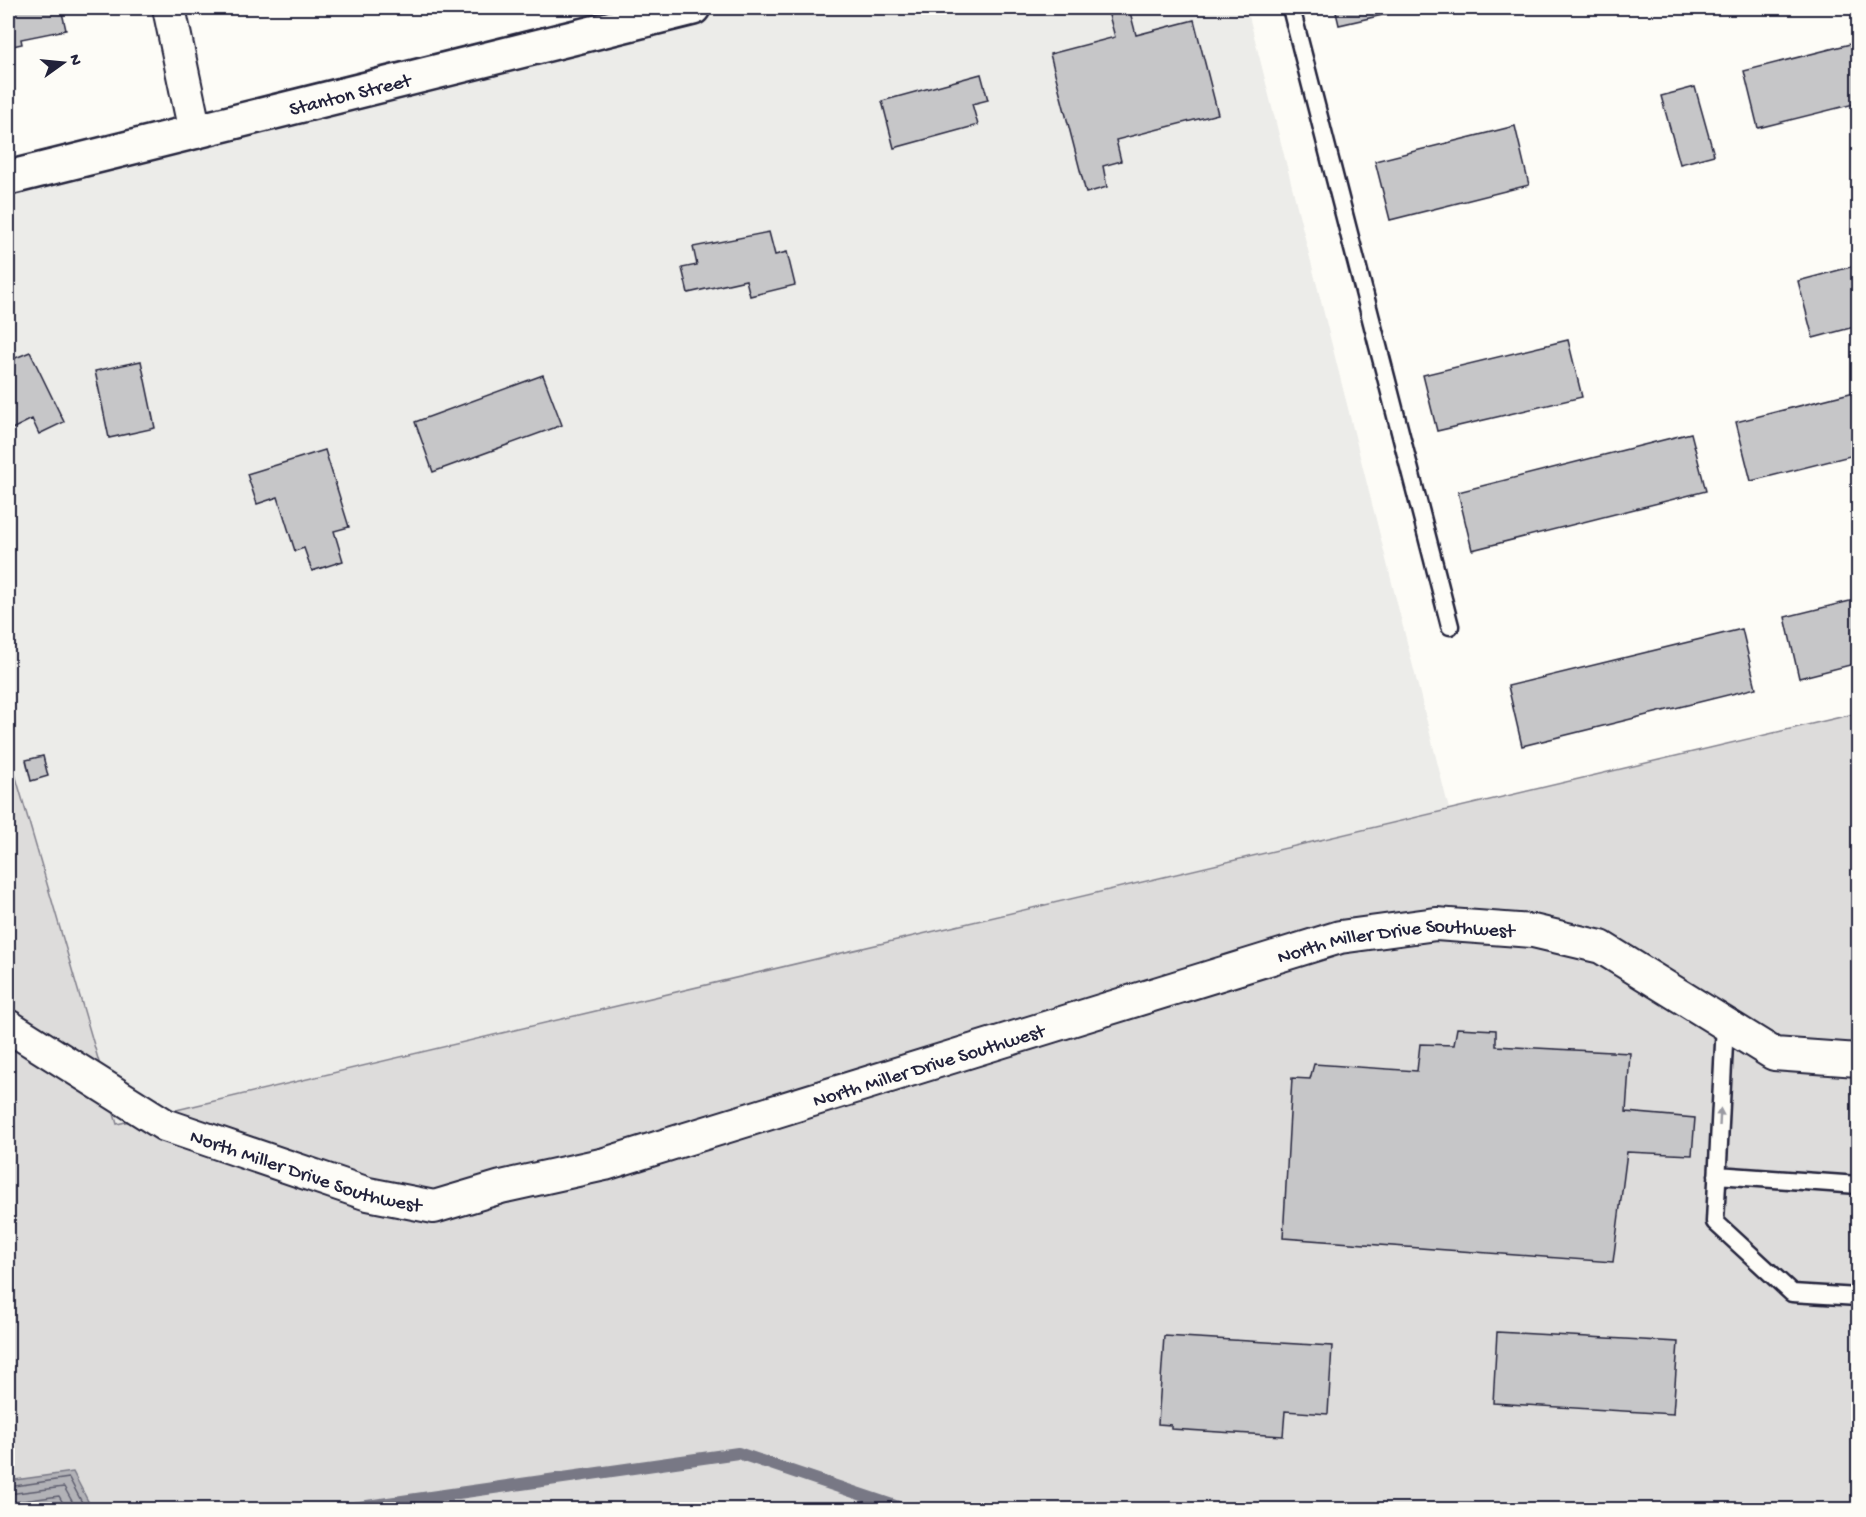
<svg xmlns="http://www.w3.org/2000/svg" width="1866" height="1517" font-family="'Gochi Hand',sans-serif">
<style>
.built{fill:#ecece9}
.green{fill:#dddcdb;stroke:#807f8b;stroke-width:1.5}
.water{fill:#b2b2b7;stroke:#787885;stroke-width:1.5}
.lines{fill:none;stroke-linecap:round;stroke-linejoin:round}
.shore{stroke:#5c5c6d;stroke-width:1.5}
.stream{stroke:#787885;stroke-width:12}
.building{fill:#c6c6c8;stroke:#22223b;stroke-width:1.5}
.lane-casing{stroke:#22223b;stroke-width:21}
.street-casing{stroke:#22223b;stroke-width:36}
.secondary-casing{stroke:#22223b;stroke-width:38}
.lane{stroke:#fdfcf7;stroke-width:16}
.street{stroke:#fdfcf7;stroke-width:32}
.secondary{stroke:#fdfcf7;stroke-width:33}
.oneway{fill:#9a9aa2}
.labels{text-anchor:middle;stroke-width:4.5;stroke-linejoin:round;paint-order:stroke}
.street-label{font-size:20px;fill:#22223b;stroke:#fdfcf7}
</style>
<rect width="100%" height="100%" fill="#fdfcf7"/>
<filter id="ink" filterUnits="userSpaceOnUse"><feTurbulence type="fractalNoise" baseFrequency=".0167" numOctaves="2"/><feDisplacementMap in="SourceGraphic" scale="12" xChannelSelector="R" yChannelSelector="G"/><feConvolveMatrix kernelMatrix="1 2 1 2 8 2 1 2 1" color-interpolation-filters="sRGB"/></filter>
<g filter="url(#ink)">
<!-- built -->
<path class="built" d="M682,8H1247L1449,809L116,1124L8,750V178Z"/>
<!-- green -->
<path class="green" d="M1858,713V1509H8V750L117,1124Z"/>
<!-- water -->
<path class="water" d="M73,1472L92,1509H8V1481Z"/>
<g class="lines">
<!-- shore -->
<path class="shore" d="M8,1487L69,1478L86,1510
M8,1494L64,1487L77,1510
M8,1503L59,1496L67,1510"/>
<!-- stream -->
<path class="stream" d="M339,1510L738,1453L907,1510"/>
</g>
<!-- building -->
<path class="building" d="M8,8H61L66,30L21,39L22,44L8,47Z
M1107,8H1129L1136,35L1194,20L1218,114L1116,140L1121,161L1103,166L1107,187L1086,193L1050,54L1115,37Z
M1335,8H1413L1339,25Z
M1858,42V103L1758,128L1744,71Z
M981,74L988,100L972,104L978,125L894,148L882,101Z
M1695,87L1714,155L1680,164L1661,96Z
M1515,126L1529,185L1390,220L1375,161Z
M769,232L775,255L787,252L795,285L750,296L746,280L688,293L682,268L697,265L693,247Z
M1858,265V326L1813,338L1798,281Z
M1568,340L1582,397L1437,431L1423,375Z
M30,352L64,422L39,434L32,419L8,431V361Z
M141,361L155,428L109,438L95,371Z
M543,375L562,425L433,472L415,422Z
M1858,391V454L1751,481L1736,422Z
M1691,433L1706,491L1472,550L1458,492Z
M325,450L349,527L334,531L343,561L312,571L304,548L295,551L278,497L257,504L247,474Z
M1858,599V663L1799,678L1785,617Z
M1742,629L1756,688L1522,746L1508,686Z
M43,756L48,776L31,781L26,760Z
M1457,1028L1496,1030V1046L1630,1053L1626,1112L1695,1118L1692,1155L1627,1152L1613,1262L1283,1238L1292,1078L1310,1079L1314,1064L1417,1071L1420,1044L1454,1045Z
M1497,1332L1678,1342L1673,1414L1493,1403Z
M1164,1336L1332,1346L1328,1414L1285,1411L1283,1436L1171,1429V1425L1158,1424Z"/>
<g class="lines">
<!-- lane casing -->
<g class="lane-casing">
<path id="lane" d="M1291,8L1450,626
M1725,1024L1715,1222L1792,1293L1858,1297
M1717,1175L1858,1185"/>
</g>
<!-- street casing -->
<g class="street-casing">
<g id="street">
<path d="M169,8L195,132"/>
<path id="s1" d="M8,1026L165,1125L368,1194L434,1207L501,1187L605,1164L1340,937L1436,924L1533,931L1601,947L1774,1054L1858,1060"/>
</g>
</g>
<!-- secondary casing -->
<g class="secondary-casing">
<g id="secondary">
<path id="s2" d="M8,178L693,8"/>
</g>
</g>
<!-- lane -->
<use href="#lane" class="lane"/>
<!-- street -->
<use href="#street" class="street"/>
<!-- secondary -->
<use href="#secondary" class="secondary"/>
</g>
<!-- one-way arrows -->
<defs><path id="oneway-solid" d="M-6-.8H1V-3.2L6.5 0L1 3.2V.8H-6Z" transform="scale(1.5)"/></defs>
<use class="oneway" href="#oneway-solid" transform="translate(1720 1117) rotate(-87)"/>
</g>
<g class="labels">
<!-- street labels -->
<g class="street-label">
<text dy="7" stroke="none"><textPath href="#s2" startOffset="352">Stanton Street</textPath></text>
<text dy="7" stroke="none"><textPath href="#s1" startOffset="1468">North Miller Drive Southwest</textPath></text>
<text dy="7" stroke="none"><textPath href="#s1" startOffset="982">North Miller Drive Southwest</textPath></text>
<text dy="7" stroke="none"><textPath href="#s1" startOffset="334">North Miller Drive Southwest</textPath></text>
</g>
</g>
<!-- margin -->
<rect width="1866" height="1517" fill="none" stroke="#fdfcf7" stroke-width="30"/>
<rect x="15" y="15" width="1836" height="1487" fill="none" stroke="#22223b" stroke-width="2" filter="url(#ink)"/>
<!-- north arrow -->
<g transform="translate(63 63) rotate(75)" stroke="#fdfcf7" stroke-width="4.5" paint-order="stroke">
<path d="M0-4.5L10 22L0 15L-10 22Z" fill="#22223b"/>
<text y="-9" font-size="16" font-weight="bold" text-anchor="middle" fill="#22223b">N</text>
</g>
</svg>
